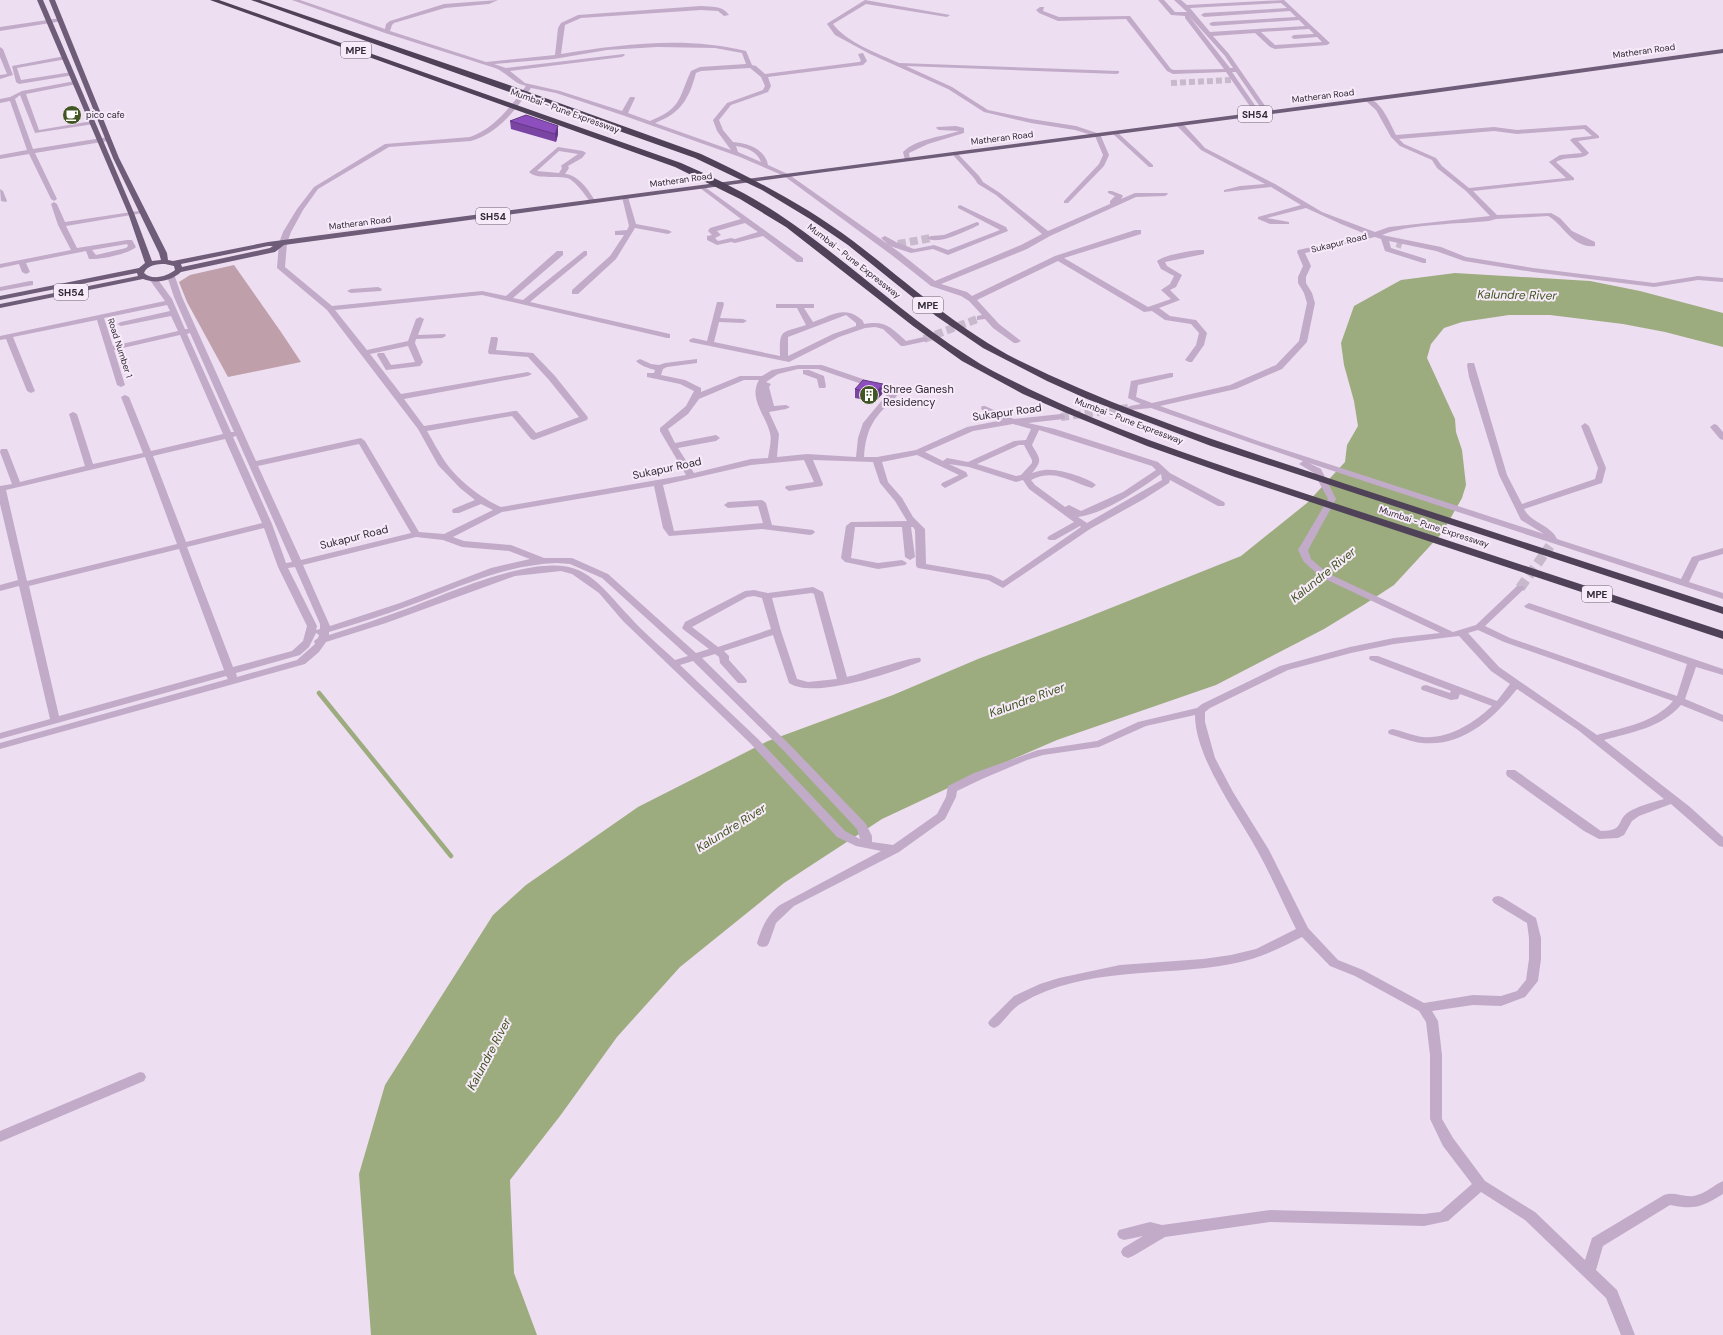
<svg xmlns="http://www.w3.org/2000/svg" width="1723" height="1335" font-family="'DM Sans',sans-serif">
<style>
.green{fill:#bf9faa}
.water{fill:#9cac7f}
.lines{fill:none;stroke-linecap:round;stroke-linejoin:round}
.stream{stroke:#9cac7f;stroke-width:4.5}
.minor-tunnel-far2{stroke:#c8bacc;stroke-width:6;stroke-dasharray:6 3;stroke-linecap:butt}
.minor-tunnel-far1{stroke:#c8bacc;stroke-width:8;stroke-dasharray:8 4;stroke-linecap:butt}
.minor-tunnel{stroke:#c8bacc;stroke-width:10;stroke-dasharray:10 5;stroke-linecap:butt}
.minor{fill:#c2abc9;fill-rule:evenodd}
.major{fill:#6e5c78;fill-rule:evenodd}
.highway{fill:#4f4157;fill-rule:evenodd}
.wall{fill:#7a44a3}
.shaded-wall{fill:#633785}
.building{fill:#8e4fbe;stroke:#633785}
.labels{text-anchor:middle;stroke-width:4;stroke-linejoin:round;paint-order:stroke}
.far-street-label{font-size:9px;fill:#322a37;stroke:#f7eaf9}
.far-poi-label{font-size:9px;fill:#322a37;stroke:#f7eaf9;text-anchor:start}
.shield{fill:#f7eaf9;stroke:#6d6471;stroke-width:1}
.shield-label{font-size:10px;font-weight:bold;fill:#322a37}
.poi-label{font-size:11px;fill:#322a37;stroke:#f7eaf9;text-anchor:start}
.street-label{font-size:11px;fill:#322a37;stroke:#f7eaf9}
.water-label{font-size:12px;font-style:italic;fill:#415622;stroke:#f7eaf9}
</style>
<rect width="100%" height="100%" fill="#eedef1"/>
<!-- green -->
<path class="green" d="M234,265L281,332L301,362L228,377L187,302L179,282L190,275Z"/>
<!-- water -->
<path class="water" d="M1455,273L1590,281L1640,291L1723,313V347L1665,332L1623,324L1550,315H1509L1462,322L1444,328L1431,344L1427,358L1455,419L1456,432L1462,450L1466,485L1462,498L1442,533L1394,585L1365,604L1324,629L1216,685L1057,740L978,774L882,819L784,883L680,967L617,1037L560,1116L510,1180L514,1273L537,1335H371L359,1174L385,1085L493,915L526,885L638,807L768,741L893,695L978,659L1078,621L1241,556L1307,503L1345,462L1347,445L1358,426L1354,401L1344,365L1341,343L1354,306L1401,280Z"/>
<g class="lines">
<!-- stream -->
<path class="stream" d="M319,693L451,856"/>
<!-- minor-tunnel-far2 -->
<path class="minor-tunnel-far2" d="M1171,83L1231,80"/>
<!-- minor-tunnel-far1 -->
<path class="minor-tunnel-far1" d="M1397,243L1402,245
M898,244L931,238
M924,339L980,318
M1061,417L1128,408"/>
<!-- minor-tunnel -->
<path class="minor-tunnel" d="M1520,588L1550,546"/>
<!-- minor -->
<path class="minor" d="M292,0H300L385,29L386,24L390,21L444,4L498,0L489,4L445,8L394,23L392,25L390,31L486,62L555,55L558,28L561,23L578,15L701,6C712,7 722,5 729,15L724,16L718,11L701,10L581,18L565,25L561,54C622,44 686,36 746,51L752,65L756,66L765,74L859,62L861,61L858,54L863,53L867,61L863,65L768,77L771,86L768,92L731,105L719,120L723,130L733,142C748,143 765,149 768,165L788,174L899,252L935,281L1021,245L1042,234L996,195L978,184L974,178L953,155V153H957L979,176L983,182L1000,193L1048,231L1110,204V201L1115,196L1108,193V191H1112L1122,195L1123,196L1121,199L1135,193H1167L1168,194L1165,196L1136,197L1050,236L1027,249L941,284L967,292L972,296L1055,256L1135,230H1141V234L1064,258L1148,307L1171,299L1161,290L1170,284L1174,276L1161,269L1157,261C1164,255 1195,249 1204,250V254L1165,262L1167,266L1182,275L1176,287L1170,290L1180,300L1159,308L1170,316L1196,320L1207,333L1204,345L1192,362H1189L1185,360L1196,345L1199,333L1191,324L1165,320L1152,311L1144,312L1058,261L977,300L999,324L1021,341L1017,343H1014L993,328L985,319L977,320V316L982,315L969,301L961,296L931,286L893,256L784,176L740,157L622,115L556,93L531,88C515,110 499,133 471,141L389,147L318,189L303,210L291,232L287,243L285,267L332,306L482,291L506,296L557,251H563V255L513,298L523,300L584,251H587V255L530,302L670,334V338H667L482,295L335,310L367,350L408,341L416,319L420,317L424,319L418,335L445,334L446,336L442,338L416,339L415,343L423,362L420,366L386,370L377,355L378,353H384L391,365L415,362L408,346L370,354L401,394L528,372L532,374L528,376L404,399L424,426L514,411H517L536,433L579,417L549,380L528,357L489,354L488,352L491,337H497L498,339L496,350L533,353L555,376L587,416L588,418L587,420L534,440L531,439L512,416L427,431C433,441 438,451 444,460C456,479 481,498 501,507L686,475L660,431V428L686,406L694,391L680,384L647,377V373H654L655,370C648,368 641,366 636,361L640,359L651,364L659,365L665,363L697,359V363L667,367L663,369L661,375L685,380L701,388V392L740,376H762L772,370L798,365H822L895,390L897,395L896,397C875,416 866,427 864,457H877L916,450L967,427L1003,420L982,410L981,408L982,406H985L1014,419L1061,414L1064,415L1065,417L1064,419L1028,423L1055,429L1158,462L1170,473L1224,502L1225,504L1224,506H1218L1170,480L1169,483L1144,499L1090,529L1003,588L988,580L918,568L916,566L915,530L913,527H911L915,557L910,560L905,557L902,527H855L851,558L878,563L902,560L907,563L905,565L878,569L845,562L841,558L846,526L851,522L907,521L895,501L880,483L873,462L813,460L823,484L822,486L789,491L785,488L786,486L814,482L804,460L751,465L663,485L674,531L763,523L758,506L728,508L724,505L728,502L762,500L766,503L772,525L813,530L815,532L813,534L810,535L762,529L669,536L663,528L654,486L502,512L453,537L464,541L511,545L544,558H572L608,574L696,653L709,649L684,630L682,628L685,622L745,591L754,590L768,593L813,587L823,592L847,677C859,675 913,656 920,658L921,660L920,662C893,672 814,700 789,683L773,635L724,651L729,656V660L746,679L747,681L746,683H738L720,663L719,657L715,654L702,658L791,746L866,824L872,836V842L893,845L937,814L946,797L948,786L974,773L1038,750L1097,741L1138,722L1197,708L1202,704L1280,666L1350,647L1394,638L1440,633L1321,577L1304,562L1298,550L1328,499L1314,473L1299,464L1303,461L1151,408L1130,410L1126,408L1130,406L1141,404L1128,398L1131,381L1170,373H1173V377L1138,385L1136,397L1152,403L1230,385L1276,365L1299,341L1307,303L1304,293L1298,283V277L1303,266L1297,252L1298,250L1368,235L1341,224L1306,208L1267,218L1289,222V224H1270L1258,219V217L1301,205L1271,187L1224,192V190L1240,186L1265,184L1201,150L1177,126V124H1181L1185,126L1205,148L1275,184L1322,212L1375,232L1389,227L1490,216L1466,191L1437,168L1432,160L1400,146L1391,137L1376,110L1366,101V99C1380,97 1391,125 1396,135L1494,127L1517,130L1586,125L1599,136V138L1578,141L1589,153C1582,161 1568,155 1556,162L1574,178V180L1473,191L1497,215L1551,213L1560,218L1572,231L1595,242V246C1573,249 1563,224 1548,216L1496,219L1489,221C1459,224 1408,224 1382,235L1441,247L1466,257L1533,268L1654,283L1698,276L1723,278V282L1698,280L1654,287L1533,272L1464,261L1436,251L1389,241L1391,248L1426,259V263H1423L1385,251L1381,239L1375,237L1305,253L1311,266L1306,277V283L1312,293L1315,303L1307,342L1282,369L1236,389L1160,406L1261,442L1544,534L1521,520L1499,475L1469,377L1467,365L1468,363H1474L1507,475L1522,504L1595,479L1598,468L1581,426L1585,423L1589,426L1606,468L1602,483L1524,509C1531,523 1551,525 1557,539L1681,579L1692,557L1723,548V554L1699,561L1689,582L1723,593V599L1309,463L1321,469L1336,499L1308,550L1311,559L1327,573L1453,632L1476,625L1517,586H1523L1525,588L1523,590L1485,626L1510,638L1677,696L1687,664L1526,608L1524,606L1529,603L1532,604L1723,669V675L1696,667L1685,699L1723,715V722L1681,705C1661,728 1632,732 1604,740L1690,807L1723,837V847L1719,846L1671,804L1639,816L1632,821L1624,835L1618,838L1599,839L1584,831L1507,776L1506,773L1507,770H1515L1601,831C1627,831 1614,819 1632,810C1642,805 1654,802 1664,799L1578,730L1517,689C1494,718 1463,747 1422,743C1411,742 1400,737 1389,734L1388,732L1389,730L1393,729C1403,731 1413,736 1423,737C1449,739 1474,723 1492,706L1460,694L1458,699L1451,700L1422,690L1421,688L1422,686L1426,685L1450,693L1451,691L1370,660L1369,658L1370,656H1378L1497,701L1510,684L1491,671L1459,636L1394,644L1351,653L1288,670L1210,708L1205,712V722L1215,758L1233,792L1269,850L1308,928L1338,960L1363,970L1424,1003L1473,995L1501,996L1517,991L1526,980L1529,959V938L1527,923L1494,903L1492,900L1494,897L1498,896L1502,897L1536,918L1541,938V959L1538,981L1525,997L1501,1006L1473,1005L1432,1011L1438,1021L1442,1055V1119L1453,1138L1485,1181L1535,1212L1585,1260L1592,1238L1664,1195C1675,1191 1686,1199 1697,1195C1706,1193 1714,1185 1723,1181V1194C1701,1207 1696,1210 1670,1205L1603,1246L1596,1270L1617,1290L1635,1335H1621L1606,1298L1525,1220L1481,1192L1448,1221L1424,1226L1270,1222L1165,1237L1133,1256L1128,1258L1123,1256L1121,1252L1123,1248L1143,1236L1124,1240L1119,1238L1117,1234L1119,1230L1150,1222L1162,1225L1270,1210L1424,1214L1440,1212L1472,1184L1443,1146L1430,1119V1055L1426,1022L1419,1011L1355,976L1330,966L1302,937C1279,949 1256,960 1231,964C1163,977 1084,966 1022,1003C1012,1008 1006,1019 998,1026L994,1028L990,1026L988,1023L990,1020L1014,996L1040,984L1059,978L1120,965L1203,959L1231,955L1256,949L1296,929C1283,903 1271,875 1257,850C1237,813 1195,758 1195,715L1146,726L1099,747L1043,755L1027,760L982,779L957,791L956,797L945,819L899,852L794,906L776,923L769,943L767,946L763,947L759,946L757,943C762,927 767,915 780,905L881,851L856,846L837,837L750,743L623,621L599,593L572,574L561,571L515,576L386,623L326,642L319,652L305,664L0,749V743L228,679L226,676L0,739V733L50,719L19,586L0,591V585L18,580L0,504V486L12,484L0,452L1,449H7L8,451L20,482L85,466L69,414L73,412L77,414L93,464L143,453L121,397L125,395L129,397L151,451L223,434L180,335L114,350L125,385L121,387L117,385L97,320L13,337L35,391L31,393L27,391L6,339L0,340V336L165,301L149,279L153,277H156L172,299L185,329H188L174,297L167,276L171,274H174L182,297L256,461L361,438L365,441L419,532L444,534L493,510L481,504L459,513H453L452,511L453,509L475,500L460,488L438,465L418,429L327,310L277,268L279,243L283,232L297,209L314,187L385,144L470,137C495,128 510,107 526,86C514,84 506,72 495,68L385,33ZM657,47L715,48L742,53L746,64L700,67L691,71C678,99 682,108 650,121L628,113L635,98L634,97H630L622,111L560,91L525,83L510,71L622,57L625,55L624,54L506,68L494,64L554,59L607,50ZM750,68L761,77L765,86L763,90L727,103L713,120L717,131L731,150L655,123C681,113 689,99 696,73L701,71ZM1584,129L1592,136L1573,138L1570,140L1582,153L1560,155L1549,162L1566,178L1469,188L1442,166L1436,158L1404,144L1399,139L1494,131L1517,134ZM736,146C747,148 757,151 761,162L738,152ZM167,305L170,311L121,322L117,324L121,326L171,316L178,331L113,346L104,318ZM190,333L234,432H231L187,334ZM798,369H818L888,393L863,423L858,438L856,457L807,454L777,457L779,434L769,412L786,409L790,407L786,405L774,406L769,387L771,384L766,382L778,374ZM744,380H759C748,398 766,416 770,433C772,440 769,451 768,458L751,459L694,473L678,448L716,441L720,438L716,435L675,443L668,429L688,414L699,399ZM1013,424L1031,429L1026,440L1014,441L968,462L947,458L943,461L925,452L973,431ZM1039,430L1152,466L1156,470L1123,492L1081,511L1069,505L1065,507L1035,485L1031,480C1055,468 1070,482 1092,488L1096,485C1089,478 1062,470 1051,470C1045,469 1039,471 1032,473C1043,460 1040,459 1032,445ZM236,436L292,562L286,563L272,524L233,437ZM225,439L262,523L186,542L153,456ZM359,444L411,533L301,560L258,466ZM1019,445H1024L1032,460V463L1021,475L1016,476L977,464ZM917,455L959,475L942,483L941,485L945,488L968,476L966,472L949,464L969,467L1016,482L1023,480L1029,489L1074,522L1049,536L1047,538L1049,540H1055L1080,526L1081,527L1003,581L991,575L926,564L925,529L913,517L902,498L888,482L882,462ZM145,457L177,544L27,581L6,490ZM1161,474L1162,480L1087,523L1078,517C1104,514 1140,489 1161,474ZM264,528L278,567L307,626L303,641L292,651L233,667L187,547ZM416,537L443,540L462,547L509,551L530,559L491,568L400,603L330,626L303,565ZM179,549L224,670L59,716L29,586ZM557,563L570,564L602,578L688,656L675,660C660,646 643,632 629,616C613,600 599,579 578,570C537,552 448,594 406,609C381,618 355,627 329,635V632C355,624 382,616 408,606C458,588 502,565 557,563ZM295,567L320,624V629L316,630L317,626L288,568ZM812,593L814,594L837,679L808,682L797,679L781,631L772,598ZM754,596L762,598L771,629L718,647L692,627L747,597ZM1478,630L1504,642L1673,701C1654,723 1624,727 1597,735L1499,667L1468,633ZM316,633L319,635L318,638L314,641L315,644L297,660L237,677L236,673L300,655L309,647ZM693,661L783,750L857,829L860,839L845,831L758,739L680,665Z
M865,0L950,15L947,17L866,4L833,24C846,42 879,54 899,63L1119,71V73L1117,74L906,66L952,87L988,110L1031,119L1076,126L1100,134L1109,155L1104,166L1068,203H1064V201L1099,164L1103,155L1095,136L1075,130L1031,123L984,112L948,89L870,54L835,35L827,24L828,23Z
M1158,0H1164L1175,12H1187L1174,0H1181L1187,5L1284,0L1330,43L1327,45L1275,49L1270,47L1255,33L1213,36L1229,54L1270,113L1265,114L1236,72H1232L1261,114L1258,116L1256,115L1226,72L1173,74L1167,71L1126,19L1058,21L1039,13L1036,10L1040,7H1044L1043,11L1059,17L1130,16L1171,69L1174,70L1224,69L1185,18V16L1171,15ZM1281,3L1287,8L1204,13L1201,15L1204,17L1290,11L1296,17L1212,22L1209,24L1212,26L1299,20L1305,26L1210,32L1190,8ZM1189,16L1225,56L1233,68H1230ZM1309,29L1314,34L1294,35L1291,37L1294,39L1317,37L1322,42L1275,45L1261,32Z
M61,18L63,19V21L0,31V27Z
M0,47L3,49L13,75L0,79V75L7,74L0,57Z
M65,56L67,57V59L17,68L21,80L72,72L75,74L74,75L19,84L16,82L12,66Z
M75,81L78,83L77,84L26,94L39,130L92,121L94,122V124L35,133L20,95L15,99L33,149L108,137L111,139L108,141L35,153L57,199L54,201L51,199L29,154L0,159V155L27,150L10,101L0,103V99L10,97L22,91Z
M956,126L964,128V133L928,144L909,153L910,161L905,160L903,152C916,139 941,137 959,131L939,130L936,128L937,127Z
M1113,132H1117L1153,165V167H1149L1113,134Z
M558,147L583,151L586,153L582,158L568,166L569,168L565,174C579,175 589,191 596,202L595,203H591C586,196 575,180 567,178C555,175 537,180 529,172ZM559,151L578,154L562,165L561,166L562,168L559,173L537,171Z
M702,185L803,258V262H797L763,236L735,243L731,242L717,245L707,240V236L712,235L708,231L710,228L741,219L700,188L699,187ZM745,223L758,232L735,239L731,238L718,241L715,238L721,235L717,231Z
M0,189L3,191L7,201L6,202L1,201Z
M625,195L628,197L636,224L668,230L672,232L668,234L635,228L616,259L578,294H572V290L610,256L624,235H615V231L627,230L629,226L622,197Z
M54,202L57,204L65,222L145,210V212L143,213L66,226L77,248L127,240H132L136,247C129,254 99,260 89,259L86,251L26,263L30,272L26,274L22,272L19,264L0,268V264L71,250L58,225L51,204ZM127,244L128,246L126,248L96,255L92,250Z
M960,205L1006,227L1008,231L948,255L933,249L911,253L890,246L881,238L885,236L896,242L914,249L934,245L948,250L1000,230L958,208V206Z
M977,222L979,223V225C968,230 938,246 927,238L931,236L944,235Z
M30,281H33V285L0,291V287Z
M378,287L382,289L381,291L351,293L347,291L351,289Z
M717,302H723L724,304L720,318L743,319L747,321L743,323L719,322L714,342L780,356C779,328 782,333 806,325L797,308H776V304H814V308H804L813,322C828,317 843,306 858,317C861,319 863,320 864,324C885,320 891,327 906,341L924,337L928,339L927,341L904,346H901L883,329L875,327L865,328L839,337L789,362L690,342L689,340L693,338L707,341ZM846,315L856,323V326L833,334L788,356V337Z
M803,370H809L824,376L826,386L825,388H819L817,379L803,374Z
M1714,424L1717,425L1723,432V440L1720,439L1710,427Z
M140,1072L144,1073L146,1077L144,1081L0,1142V1131Z"/>
<!-- major -->
<path class="major" d="M37,0H43L134,213L152,261L161,260L159,253L113,158L49,0H55L119,158L167,253L168,260L173,261L268,242L1433,89L1723,49V53L1433,93L818,173L284,245L275,252L181,272C171,281 156,284 143,279L0,308V304L138,276L137,273L0,300V296L139,268L145,263L128,213ZM268,246H273L270,248L182,267L181,264ZM165,264L174,266L175,270C167,276 153,281 144,273C147,265 157,264 165,264Z"/>
<!-- highway -->
<path class="highway" d="M210,0H219L681,163C720,180 758,199 793,224C853,266 906,317 968,356C987,369 1009,379 1029,389C1132,439 1241,472 1349,508C1474,549 1598,590 1723,631V639L1232,476L1147,446L1064,412L1023,394L962,361L913,326L786,227L740,199L675,167Z
M251,0H260L509,85L701,154C754,179 806,206 853,241C907,282 957,329 1018,360C1123,412 1235,447 1346,484C1472,525 1597,566 1723,607V614L1211,446L1087,399L1047,381L983,348L936,316L848,245L810,219L762,190L695,158Z"/>
</g>
<!-- wall -->
<path class="wall" d="M510,121L558,126V134L556,142L511,129Z
M883,384V393L875,402L855,398V389Z"/>
<!-- shaded-wall -->
<path class="shaded-wall" d="M558,126V134L556,142L555,134Z
M883,384V393L875,402V394Z"/>
<!-- building -->
<path class="building" d="M526,115L558,126L555,134L510,121Z
M863,380L883,384L875,394L855,389Z"/>
<!-- icons -->
<defs>
<g id="cafe-disc" transform="scale(1)"><circle r="9.5" fill="#415622" stroke="#f7eaf9"/><path d="M-5.5-4.5H6V0H3Q3 3.5 0 3.5H-2.5Q-5.5 3.5-5.5 0ZM3-3.2v2h1.7v-2ZM-6 4.5H4V6H-6Z" fill="#fff"/></g>
<g id="building-disc" transform="scale(1)"><circle r="9.5" fill="#415622" stroke="#f7eaf9"/><path d="M-4-6H4V6H1V3H-1V6H-4ZM-2.5-4.3h1.7v1.8h-1.7ZM.8-4.3h1.7v1.8H.8ZM-2.5-1h1.7V.8h-1.7ZM.8-1h1.7V.8H.8Z" fill="#fff"/></g>
</defs>
<g fill-rule="evenodd">
<use href="#cafe-disc" x="72" y="115"/>
<use href="#building-disc" x="869" y="395"/>
</g>
<g class="labels">
<!-- far-street labels -->
<g class="far-street-label">
<text transform="translate(1644 51) rotate(-8)" y="3">Matheran Road</text>
<text transform="translate(1323 96) rotate(-7)" y="3">Matheran Road</text>
<text transform="translate(565 111) rotate(20)" y="3">Mumbai - Pune Expressway</text>
<text transform="translate(1002 138) rotate(-7)" y="3">Matheran Road</text>
<text transform="translate(681 180) rotate(-8)" y="3">Matheran Road</text>
<text transform="translate(360 223) rotate(-7)" y="3">Matheran Road</text>
<text transform="translate(1339 243) rotate(-14)" y="3">Sukapur Road</text>
<text transform="translate(854 261) rotate(38)" y="3">Mumbai - Pune Expressway</text>
<text transform="translate(120 348) rotate(72)" y="3">Road Number 1</text>
<text transform="translate(1129 421) rotate(21)" y="3">Mumbai - Pune Expressway</text>
<text transform="translate(1434 527) rotate(18)" y="3">Mumbai - Pune Expressway</text>
</g>
<!-- far-poi labels -->
<g class="far-poi-label">
<text x="86" y="118">pico cafe</text>
</g>
<!-- shield labels -->
<g class="shield">
<rect x="341" y="42" width="30" height="16" rx="3"/>
<rect x="1238" y="106" width="34" height="16" rx="3"/>
<rect x="476" y="208" width="34" height="16" rx="3"/>
<rect x="54" y="284" width="34" height="16" rx="3"/>
<rect x="913" y="297" width="30" height="16" rx="3"/>
<rect x="1582" y="586" width="30" height="16" rx="3"/>
</g>
<g class="shield-label">
<text x="356" y="54">MPE</text>
<text x="1255" y="118">SH54</text>
<text x="493" y="220">SH54</text>
<text x="71" y="296">SH54</text>
<text x="928" y="309">MPE</text>
<text x="1597" y="598">MPE</text>
</g>
<!-- poi labels -->
<g class="poi-label">
<text x="883" y="393">Shree Ganesh<tspan x="883" dy="13">Residency</tspan></text>
</g>
<!-- street labels -->
<g class="street-label">
<text transform="translate(1007 412) rotate(-8)" y="4">Sukapur Road</text>
<text transform="translate(667 468) rotate(-12)" y="4">Sukapur Road</text>
<text transform="translate(354 537) rotate(-14)" y="4">Sukapur Road</text>
</g>
<!-- water labels -->
<g class="water-label">
<text transform="translate(1517 295) rotate(1)" y="4">Kalundre River</text>
<text transform="translate(1323 575) rotate(-39)" y="4">Kalundre River</text>
<text transform="translate(1027 700) rotate(-20)" y="4">Kalundre River</text>
<text transform="translate(731 828) rotate(-32)" y="4">Kalundre River</text>
<text transform="translate(489 1054) rotate(-62)" y="4">Kalundre River</text>
</g>
</g>
</svg>
